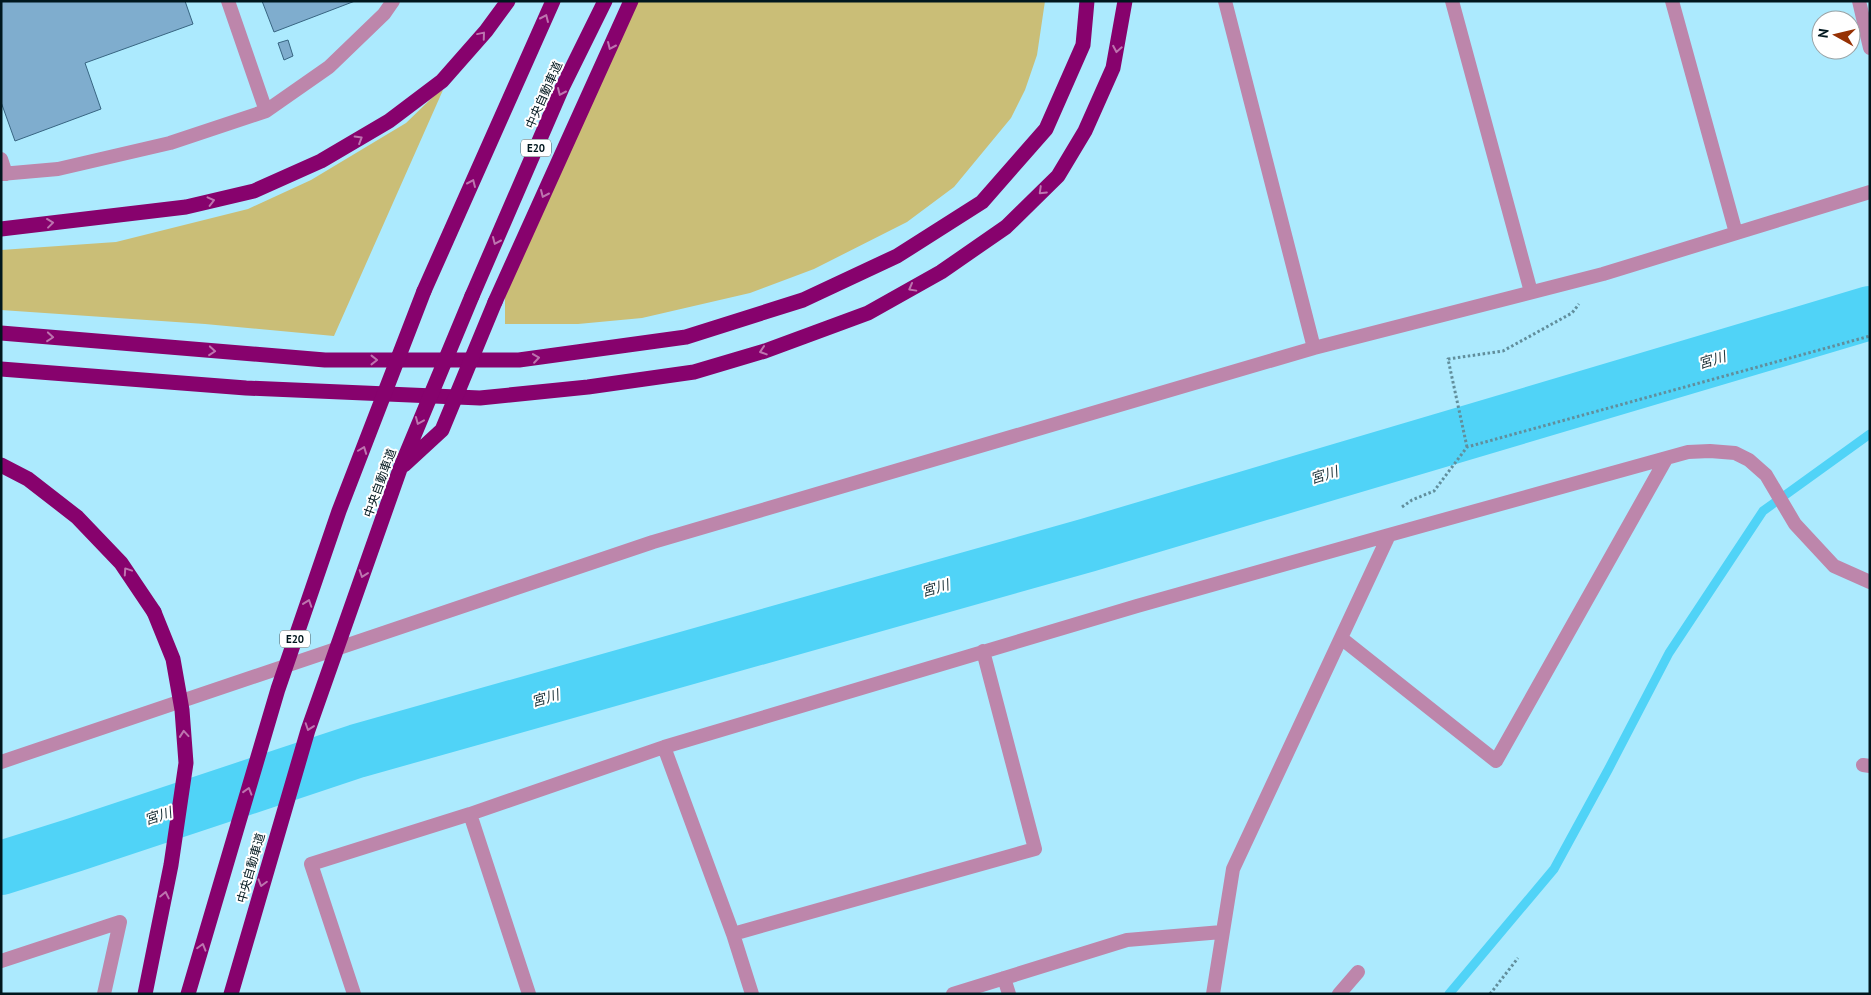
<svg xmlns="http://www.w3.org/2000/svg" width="1871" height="995" font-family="'PT Sans','Noto Sans JP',sans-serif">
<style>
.green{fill:#cabe77}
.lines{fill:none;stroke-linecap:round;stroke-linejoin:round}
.stream{stroke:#50d3f7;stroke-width:9}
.river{stroke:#50d3f7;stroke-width:54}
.building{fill:#7fadce;stroke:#386582}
.path{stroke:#618e9c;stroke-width:3;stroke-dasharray:2.5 2.5;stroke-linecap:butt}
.minor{stroke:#bd86ab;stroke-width:14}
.motorway{stroke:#87026d;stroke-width:15}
.motorway-bridge{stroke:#87026d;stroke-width:15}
.oneway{stroke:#bd74af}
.labels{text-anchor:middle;stroke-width:4;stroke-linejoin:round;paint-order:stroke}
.shield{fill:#fff;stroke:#4c5d62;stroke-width:1}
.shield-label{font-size:11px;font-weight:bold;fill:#00171e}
.street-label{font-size:12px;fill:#00171e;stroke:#fff}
.water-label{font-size:14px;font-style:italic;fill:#1d333a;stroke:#fff}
</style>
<rect width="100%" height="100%" fill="#aceafe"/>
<!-- green -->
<path class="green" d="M638,1H1045L1037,55L1025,90L1011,118L954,187L907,222L814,269L750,293L642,318L578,324H505V287L615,47Z
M443,90L334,336L205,324L1,310V250L116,242L248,209L311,180L406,123L436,94Z"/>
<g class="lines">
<!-- stream -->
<path class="stream" d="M1449,994L1554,869L1608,770L1669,653L1763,511L1870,434"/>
<!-- river -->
<path class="river" d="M1,868L74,845L357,751L1088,545L1870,313"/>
</g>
<!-- building -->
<path class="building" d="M1,1H185L193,24L85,63L101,109L15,141L1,102Z
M262,1H355L274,32Z
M288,40L293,56L284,60L278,43Z"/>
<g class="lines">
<!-- path -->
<path class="path" d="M1467,447L1448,359L1503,351L1572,313L1579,304
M1402,507L1412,500L1434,491L1467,447L1870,336
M1490,994L1518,958"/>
<!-- minor -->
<path class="minor" d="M228,1L266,111
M1225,1L1314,348
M1452,1L1531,292
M1672,1L1736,233
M1859,1L1870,48
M1,159L6,174
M1,174L58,169L170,143L266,111L329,67L384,14L393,1
M1341,638L1496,761L1666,459
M664,747L733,934L752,994
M1,762L653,542L1314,348L1603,274L1870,192
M1863,765L1870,766
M733,934L1035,849L983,651
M1,961L120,922L104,994
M1004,978L1009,994
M354,994L311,864L470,814
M529,994L470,814L664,747L1137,606L1389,535
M953,994L1127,940L1222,932
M1213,994L1233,869L1389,535L1688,452L1710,451L1735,453L1749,460L1766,475L1795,524L1834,566L1870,582
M1339,994L1358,972"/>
<!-- motorway -->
<path class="motorway" d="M1,229L186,207L254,191L321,161L389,121L442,81L486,31L508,1
M424,291L553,1
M472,296L562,88L605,1
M495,302L631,1
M1,333L325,360H519L686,337L803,300L897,256L982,202L1046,129L1083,45L1087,1
M1,369L246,388L480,398L588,387L694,372L765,351L868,313L941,272L1006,227L1058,176L1085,131L1113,68L1125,1
M1,465L28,479L77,517L121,563L154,612"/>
<!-- motorway-bridge -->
<path class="motorway-bridge" d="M404,465L442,430L495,302
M145,994L171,865L186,763L182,710L173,659L154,612
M188,994L278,689L339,511L424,291
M231,994L308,730L400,469L472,296"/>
</g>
<!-- one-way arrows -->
<defs><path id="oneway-chevron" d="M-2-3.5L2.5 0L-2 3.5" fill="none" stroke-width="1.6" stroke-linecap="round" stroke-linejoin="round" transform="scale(1.25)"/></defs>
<g class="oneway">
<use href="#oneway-chevron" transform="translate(545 18) rotate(-66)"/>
<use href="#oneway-chevron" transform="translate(482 35) rotate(-50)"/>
<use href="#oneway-chevron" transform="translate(611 46) rotate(114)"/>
<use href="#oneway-chevron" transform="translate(1117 49) rotate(100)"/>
<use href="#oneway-chevron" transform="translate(561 92) rotate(114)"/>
<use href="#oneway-chevron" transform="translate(359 139) rotate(-31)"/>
<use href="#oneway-chevron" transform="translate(472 183) rotate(-66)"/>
<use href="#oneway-chevron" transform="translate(1042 191) rotate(136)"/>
<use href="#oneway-chevron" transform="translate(544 194) rotate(114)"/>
<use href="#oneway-chevron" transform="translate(211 201) rotate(-14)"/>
<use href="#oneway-chevron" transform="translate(50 223) rotate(-7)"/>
<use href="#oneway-chevron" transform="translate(496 241) rotate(114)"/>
<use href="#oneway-chevron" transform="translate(912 288) rotate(151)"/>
<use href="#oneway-chevron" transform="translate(50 337) rotate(5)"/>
<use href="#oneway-chevron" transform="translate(212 351) rotate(5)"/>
<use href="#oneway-chevron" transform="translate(763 351) rotate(162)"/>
<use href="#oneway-chevron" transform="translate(536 358) rotate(-8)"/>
<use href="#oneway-chevron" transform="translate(374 360)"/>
<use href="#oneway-chevron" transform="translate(419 421) rotate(113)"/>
<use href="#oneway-chevron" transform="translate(363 450) rotate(-69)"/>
<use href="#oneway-chevron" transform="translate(127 571) rotate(-124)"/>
<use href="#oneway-chevron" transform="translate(363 574) rotate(109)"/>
<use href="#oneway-chevron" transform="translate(308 603) rotate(-71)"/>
<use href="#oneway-chevron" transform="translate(309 727) rotate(109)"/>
<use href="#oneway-chevron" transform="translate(184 734) rotate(-95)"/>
<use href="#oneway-chevron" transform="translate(248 791) rotate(-73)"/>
<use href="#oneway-chevron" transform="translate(262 883) rotate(106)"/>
<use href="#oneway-chevron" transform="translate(165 895) rotate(-78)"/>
<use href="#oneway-chevron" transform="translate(202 947) rotate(-74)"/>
</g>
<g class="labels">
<!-- shield labels -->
<g class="shield">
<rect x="521" y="139.5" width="30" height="17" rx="4"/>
<rect x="280" y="630.5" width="30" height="17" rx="4"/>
</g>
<g class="shield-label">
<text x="536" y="152">E20</text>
<text x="295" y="643">E20</text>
</g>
<!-- street labels -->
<g class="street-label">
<text transform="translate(544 95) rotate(-66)" y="4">中央自動車道</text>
<text transform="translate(380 483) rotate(-70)" y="4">中央自動車道</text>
<text transform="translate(251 868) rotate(-74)" y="4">中央自動車道</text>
</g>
<!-- water labels -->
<g class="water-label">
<text transform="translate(1712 360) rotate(-17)" y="5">宮川</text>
<text transform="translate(1324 475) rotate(-17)" y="5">宮川</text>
<text transform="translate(935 588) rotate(-16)" y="5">宮川</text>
<text transform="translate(545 698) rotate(-16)" y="5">宮川</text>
<text transform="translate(158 816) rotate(-18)" y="5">宮川</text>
</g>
</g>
<!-- border -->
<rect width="1871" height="995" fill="none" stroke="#00171e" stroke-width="5"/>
<!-- north arrow -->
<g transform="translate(1836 35) rotate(278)"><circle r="24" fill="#ffffff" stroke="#99a2a5"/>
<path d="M0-4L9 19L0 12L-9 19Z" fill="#963103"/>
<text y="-8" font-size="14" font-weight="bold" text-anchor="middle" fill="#00171e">N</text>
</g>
</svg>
